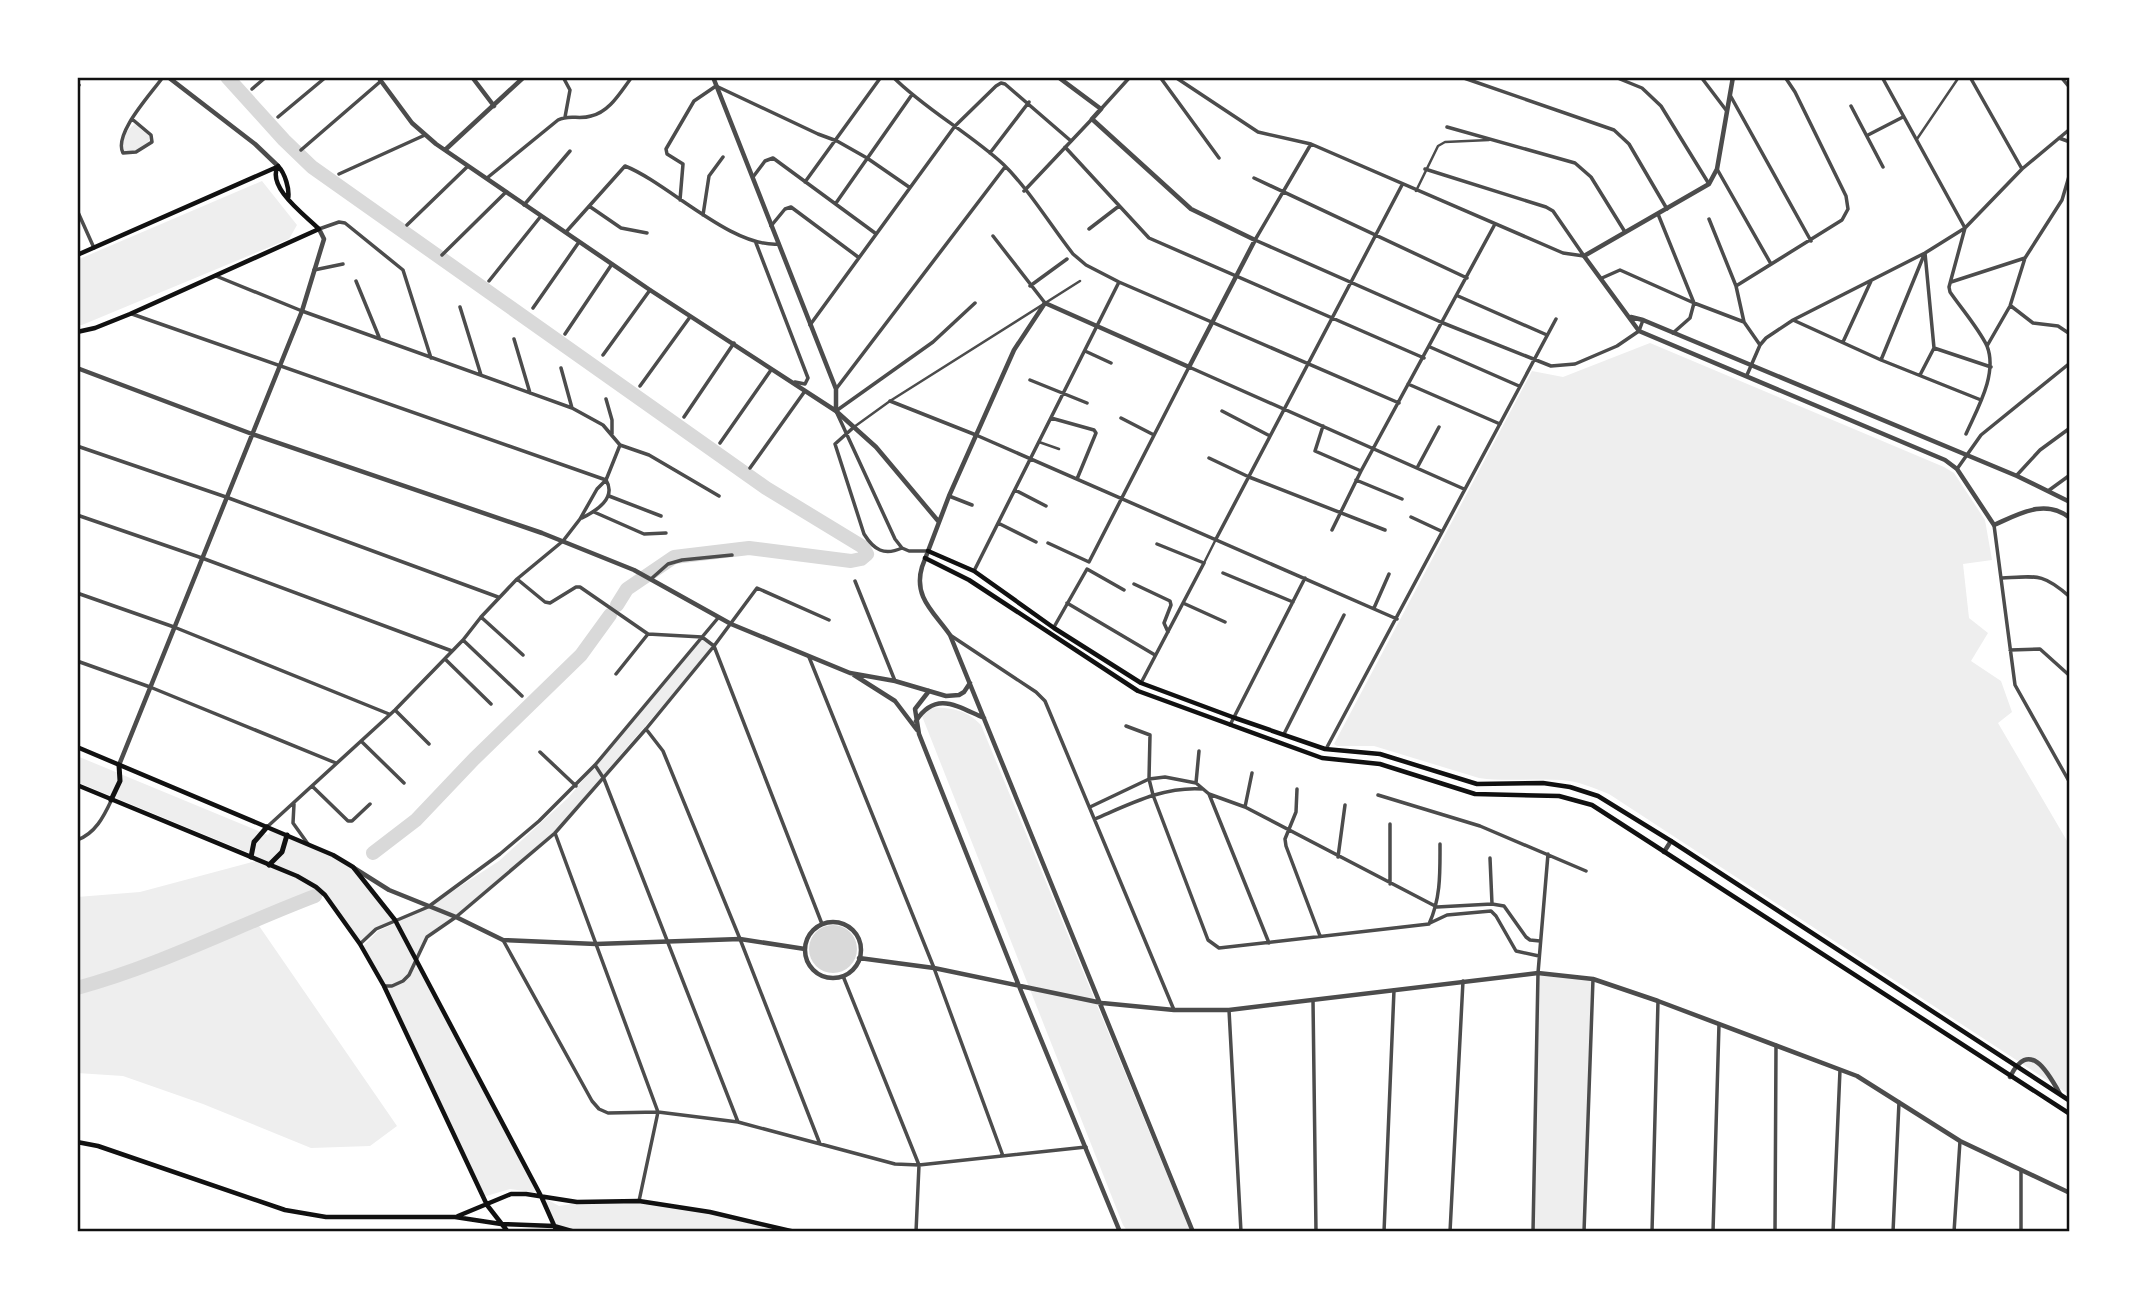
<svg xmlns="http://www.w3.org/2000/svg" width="2147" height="1309" font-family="'Times New Roman',serif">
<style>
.green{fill:#eee}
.water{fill:#d9d9d9}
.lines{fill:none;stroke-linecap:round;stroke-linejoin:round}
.river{stroke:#d9d9d9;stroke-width:14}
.pedestrian{stroke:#4c4c4c;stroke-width:2.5}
.minor{stroke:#4c4c4c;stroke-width:3.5}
.tertiary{stroke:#4c4c4c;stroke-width:4.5}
.secondary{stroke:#111;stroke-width:4.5}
.primary{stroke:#111;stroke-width:5}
.neatline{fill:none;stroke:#111;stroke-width:2.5}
</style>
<rect width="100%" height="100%" fill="#fff"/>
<!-- green -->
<path class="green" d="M135,124L149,136L150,142L141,149L124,152C122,139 124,132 135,124Z
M262,181L297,225L289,239L82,325H77V260Z
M1650,343L1944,467L1954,473L1985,520L1992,560L1963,564L1969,618L1988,633L1971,661L2001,681L2012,712L1998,723L2070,846V1095L1609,794C1594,788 1578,781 1562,780C1534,778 1506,782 1479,778L1374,746H1337L1334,744L1532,371L1563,377Z
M703,638L714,646L555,831L456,915L430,906L499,861L568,798Z
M929,707C951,708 966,709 981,725L1190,1230L1173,1229L1128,1232L1123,1225L922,716Z
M77,756L268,835L271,830L333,855L353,867L395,920L376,929L360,944L325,895L316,888L315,896L255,920L397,1126L370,1146L311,1148L203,1104L123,1076L77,1073V897L140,892L256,861L253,858L254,855L77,782Z
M428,907L454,916L427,935L415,957L396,920Z
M396,923L539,1193L510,1189L483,1197L363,946L378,931Z
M1539,974L1591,980L1584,1232H1533Z
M541,1196L559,1206L577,1203L639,1202L710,1213L788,1232H558Z"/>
<!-- water -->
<path class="water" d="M809 949a24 24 0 1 1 48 0a24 24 0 1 1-48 0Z"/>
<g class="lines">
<!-- river -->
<path class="river" d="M227,77L284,140L312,167L766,488L863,547L867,554L861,559L851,561L749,548L674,557L627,589L617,605
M373,853L416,820L474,759L581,655L610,615
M77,988C159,966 236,926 315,896"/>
<!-- pedestrian -->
<path class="pedestrian" d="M1917,139L1959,77
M1416,191L1438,146L1445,142L1489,140
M854,427L890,401L1080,281
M1039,442L1059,449
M1204,563L1215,541"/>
<!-- minor -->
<path class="minor" d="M563,77L570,90L565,117
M893,77C926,110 968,132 1003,164C1028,188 1051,226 1073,254L1086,265L1119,282L1399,403
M1160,77L1219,158
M1175,77L1258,132L1311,144L1563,253L1584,256
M1461,77L1614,130L1629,144L1667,209
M1615,77L1642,88L1661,106L1709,184
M1701,77L1726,110
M1882,77L1965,228L1949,287L1950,292C1961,308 1979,329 1987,346C1998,374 1977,409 1966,434
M1970,77L2022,169
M2061,77L2070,88
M77,88L79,85
M252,89L266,77
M1730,95L1811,241
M1851,106L1883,167
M1101,109L1130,77
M278,117L326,77
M132,119L151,135L152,142L136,152L123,153C113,134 151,94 163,77
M1447,127L1575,163L1591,177L1625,232
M1868,135L1903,117
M2059,138L2070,142
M1311,144L1255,240L1443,323L1551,366L1575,364L1617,346L1639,331L1643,320
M1065,147L1149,238L1424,358
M301,150L381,81
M990,153L1029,102
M1425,169L1546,207L1553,211L1584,256
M1717,169L1771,264
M339,174L425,135
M753,177L765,161L773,158L875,233
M487,178L558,120C569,114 579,120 591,116C610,112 621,91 632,77
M1254,178L1467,278
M805,182L881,77
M1024,191L1092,119
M680,200L683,164L667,154L666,149L694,101L716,86L818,134L837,141L867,158L909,187
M836,203L911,96
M524,205L570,151
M589,206L621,228L647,233
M77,210L94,248
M1658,214L1694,303L1690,318L1673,333
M703,215L709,176L723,157
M1709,219L1736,286L1744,322L1760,345L1747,375
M407,225L467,167
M771,226L785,209L791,207L858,257
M319,229L339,222L345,223L403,270L431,358
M1089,229L1119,206
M566,232L625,166C668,183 731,248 779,244
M993,236L1045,303
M756,243L808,378L805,384L795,382
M442,255L506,192
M314,270L343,264
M216,276L302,311L572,408L603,425L620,445
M1602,278L1620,270L1694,303L1744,322
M356,281L379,337
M489,281L541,216
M1951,282L2025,258
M1030,286L1067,259
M1736,286L1842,220L1848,209L1846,196L1795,92L1785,77
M1458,296L1547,335
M2011,306L2033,323L2058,326L2070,334
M460,307L481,375
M533,308L579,242
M132,314L606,480
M1793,320L1881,360L1981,400
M810,325L955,126L996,86L1001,83L1005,84L1071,141
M565,334L612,264
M514,339L530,393
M1843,342L1871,281
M1760,345L1766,338L1793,320L1925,253L1965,228L2022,169L2070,129
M1987,346L2010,306L2025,258L2062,200L2070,173
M1430,347L1519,386
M1934,348L1991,367
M1085,351L1111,363
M603,355L650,290
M1881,360L1924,255
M561,368L572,408
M1920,375L1934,348L1925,253
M1030,380L1087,403
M1408,384L1500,424
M640,386L690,317
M836,389L1005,167
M606,399L612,420V434
M890,401L976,435L1397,619
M1222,411L1270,436
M684,417L734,343
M1051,418L1094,430L1096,433L1077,479
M1121,418L1154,435
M1323,426L1315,451L1361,471
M854,427L835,444L864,534C874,550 884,556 902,548
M720,443L771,370
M620,445L649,455L719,496
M77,446L226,497L498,597
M1209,458L1249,477L1385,530
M750,468L805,391
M1417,468L1439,427
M1957,469L1981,435L2070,363
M2017,475L2040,450L2070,428
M1356,480L1402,499
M1015,490L1046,506
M2048,491L2070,475
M609,496L661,516
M949,496L972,505
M594,512L644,534L666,533
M77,515L202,558L452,651
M1411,517L1441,531
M582,518C596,511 617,498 606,480
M998,523L1036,542
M1994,525L2015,685L2070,783
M1332,530L1361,471L1495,224
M1216,539L1402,185
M1048,543L1089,562L1189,367L1464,489
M902,548L895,539L836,411L933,342L975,303
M902,548L909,551H928
M974,571L1119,282
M1223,573L1293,602
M2002,578C2037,576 2043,573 2070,597
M517,579L545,602L550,603L576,587H580L648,634L702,637L714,646L822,924
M651,579L668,564L682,560L732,555
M855,581L895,681
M1134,584L1170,601L1171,605L1164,623L1168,632
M77,593L174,627L389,714
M1067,603L1155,655
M1183,603L1225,622
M1374,608L1389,574
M481,617L523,655
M1054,627L1087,569L1124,590
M950,635L1036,692L1045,701L1174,1010
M463,640L522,696
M2010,650L2040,649L2070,676
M809,657L934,968L1003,1156
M445,659L491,704
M77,661L150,687L336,763
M616,674L648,634
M1141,683L1204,563L1157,544
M395,710L429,744
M1230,725L1305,578
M1126,726L1150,735L1149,779L1153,795L1208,940L1219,948L1429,924C1441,898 1440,872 1440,844
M646,729L663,751L740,939L820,1144
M1284,734L1344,615
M361,741L404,783
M1326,749L1556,319
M540,752L576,786
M595,765L604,779L738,1122
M1196,783L1199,751
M312,786L348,821H352L370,804
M1297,789L1296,812L1285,839L1286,846L1320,936
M1209,794L1269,943
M1378,795L1480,826L1586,871
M294,804L293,823L308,844
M1090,807L1149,779L1165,777L1196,783L1209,794L1245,807L1437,907L1492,904L1504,906L1526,937L1530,940L1540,941
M1245,807L1252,773
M1095,819C1130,804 1164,786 1203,789
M1390,824V884
M267,827L395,710L463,640L481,617L517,579L563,541L580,519L597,489L606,480L620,445
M555,833L658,1112L639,1201
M77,840C95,834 104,816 111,801
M1338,857L1345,805
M1490,858L1492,904
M1430,923L1447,915L1491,911L1496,916L1516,951L1539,956
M503,940L592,1101L599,1109L608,1113L658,1112L738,1122L895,1164L919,1165L1086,1147
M360,944L376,929L428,907L500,854L539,821L595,765L718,618
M843,976L919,1165L916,1232
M384,986H392L403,981L409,975L427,937L456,917L555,833L646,729L714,646L757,588L829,620
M1313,1000L1316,1232
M1229,1010L1241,1232
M1384,1232L1394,990
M1450,1232L1463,981
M1533,1232L1538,973L1548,854
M1584,1232L1593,979
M1652,1232L1658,1001
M1713,1232L1719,1024
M1775,1232L1776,1045
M1833,1232L1840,1070
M1893,1232L1899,1102
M1954,1232L1960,1141
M2021,1232V1170"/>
<!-- tertiary -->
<path class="tertiary" d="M168,77L255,144L278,166
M378,77L412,123L436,144L650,290L836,411L876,447L939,522
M472,77L494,106
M713,77L836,389V410
M1058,77L1101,109L1092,119L1191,209L1255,240L1189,367L1045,303L1014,350L949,496L922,567C913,597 934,612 950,635L1193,1232
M1733,77L1717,169L1709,184L1584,256L1639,331L1945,460L1957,469L1994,525C2019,514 2045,498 2070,518
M445,150L524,77
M1631,317L1643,320L2017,476L2070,502
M77,368L252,434L542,533L634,570L731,624L850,673L895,681L946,696L959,695L964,692L970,683
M854,675L895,701L917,730
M929,691L915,709L919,734L1019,986L1120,1232
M916,721C936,690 958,707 984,718
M119,765L302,311L324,239L319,229
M1664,852L1671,841
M354,868L389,890L456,917L503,940L596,944L740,939L805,949
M805 950a28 28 0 1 1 56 0a28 28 0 1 1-56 0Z
M859,958L934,968L1102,1003L1174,1010H1229L1538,973L1593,979L1658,1001L1857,1076L1960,1141L2070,1193
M2010,1077C2029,1038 2048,1072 2060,1094"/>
<!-- secondary -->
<path class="secondary" d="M278,166C285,173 290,190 288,199
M77,255L277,167
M77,332L95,328L130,314L319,229C305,215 266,187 278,166
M928,551L974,571L1054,628L1141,683L1235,718L1325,749L1380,754L1477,784L1543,783L1570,787L1598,796L1671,841L2070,1101
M925,558L969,580L1138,691L1322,758L1380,764L1475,794L1559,796L1592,805L2070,1114
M77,747L333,855L353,867L395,920L541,1196L557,1232
M77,785L297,876L316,887L325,895L360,944L384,986L487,1205L508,1232
M77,1142L98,1146L285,1210L326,1217H455L501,1224L554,1226L575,1232
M458,1216L511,1194H526L577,1202L639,1201L710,1212L795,1232"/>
<!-- primary -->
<path class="primary" d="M111,800L120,781L119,765
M251,857L254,842L267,827
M269,865L282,852L287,835"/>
</g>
<!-- border -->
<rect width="2147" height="1309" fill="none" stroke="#ffffff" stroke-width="158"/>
<rect x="79" y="79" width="1989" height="1151" class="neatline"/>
</svg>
